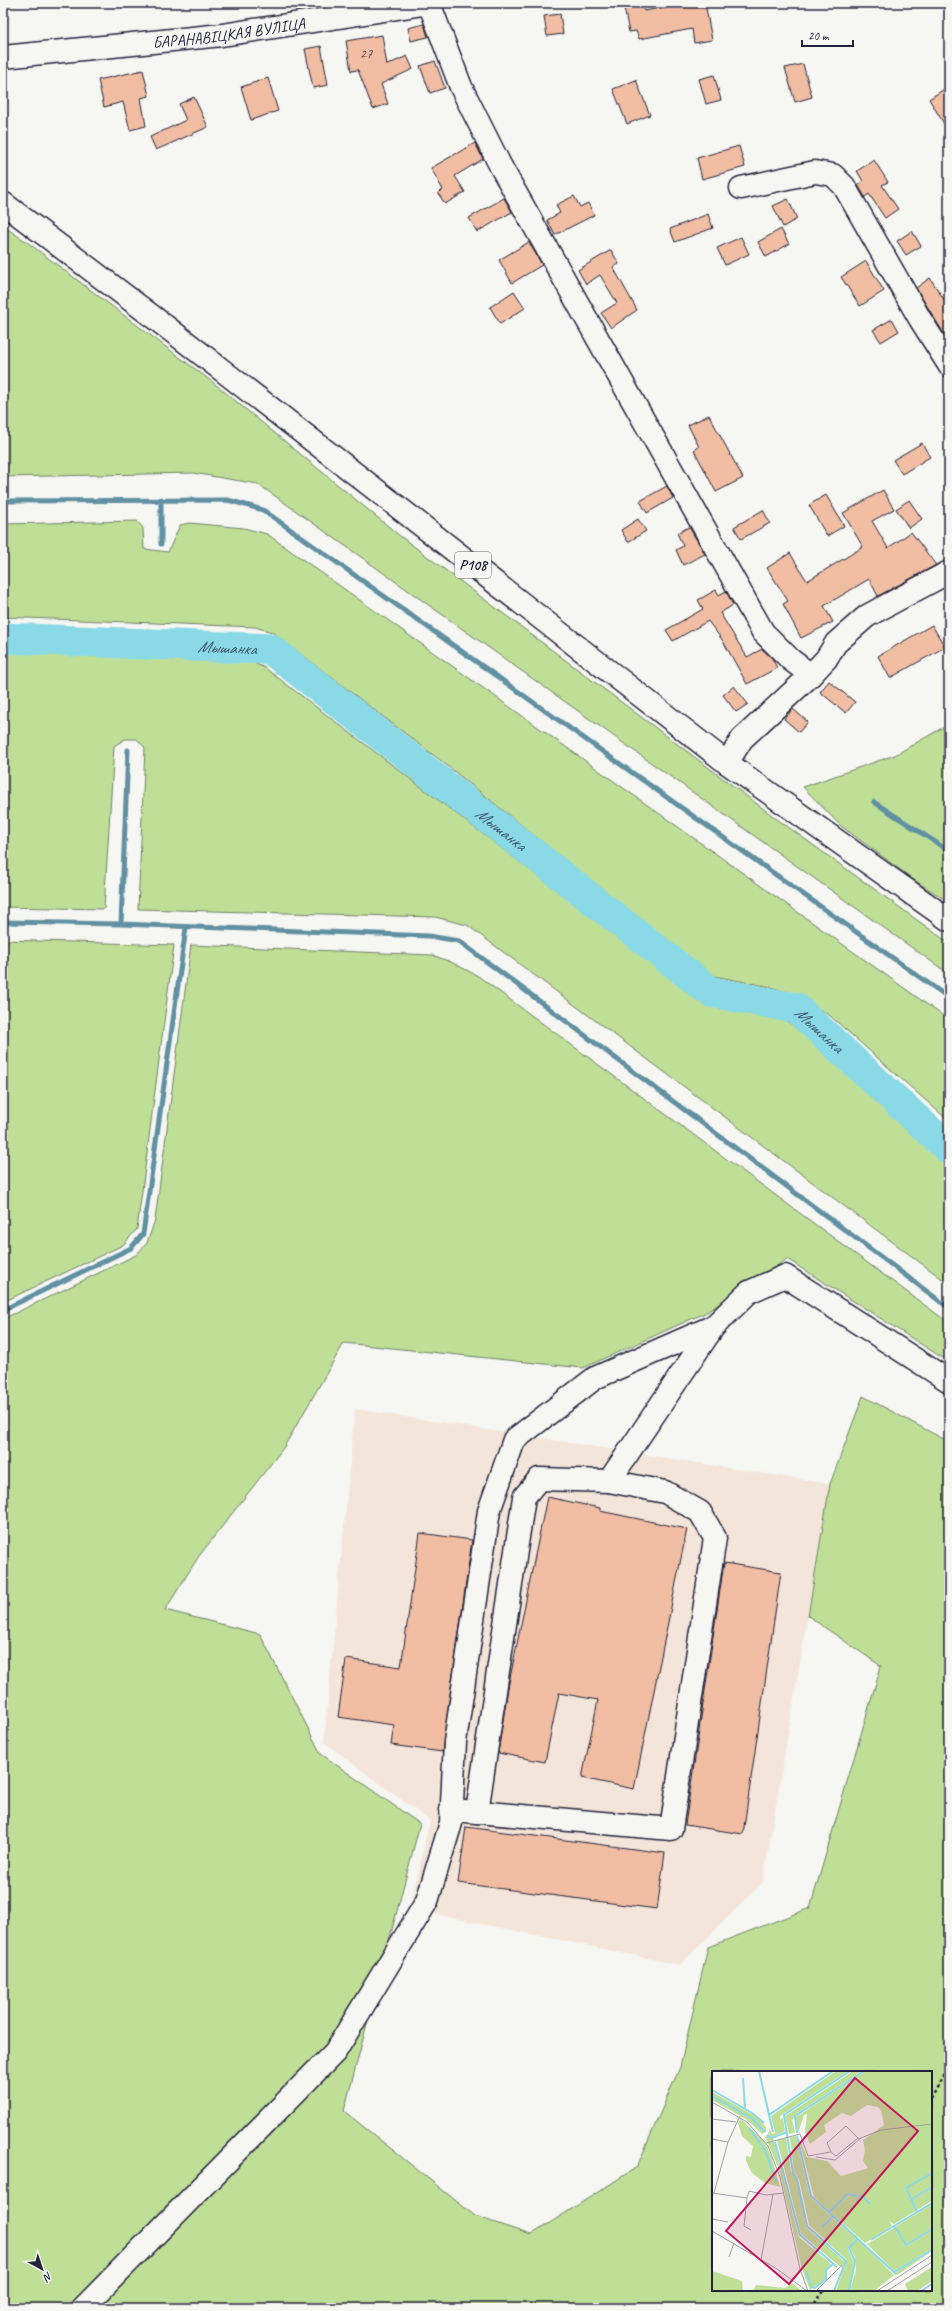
<svg xmlns="http://www.w3.org/2000/svg" width="952" height="2311" font-family="Caveat,sans-serif">
<style>
.built{fill:#f4e5da}
.green{fill:#bfdf97;stroke:#708069;fill-rule:evenodd}
.lines{fill:none;stroke-linecap:round;stroke-linejoin:round}
.stream{stroke:#6090a2;stroke-width:5}
.river{stroke:#8ad9e6;stroke-width:31}
.building{fill:#f1bea3;stroke:#22223b}
.minor-casing{stroke:#22223b;stroke-width:25}
.major-casing{stroke:#22223b;stroke-width:25}
.path{stroke:#22223b;stroke-width:2.5;stroke-dasharray:3 3;stroke-linecap:butt}
.minor{stroke:#f6f6f2;stroke-width:22}
.major{stroke:#f6f6f2;stroke-width:22}
.labels{text-anchor:middle;stroke-width:4;stroke-linejoin:round;paint-order:stroke}
.number-label{font-size:14px;fill:#564955}
.shield{fill:#f6f6f2;stroke:#626272;stroke-width:1}
.shield-label{font-size:15px;font-weight:bold;fill:#22223b}
.street-label{font-size:16px;fill:#22223b;stroke:#f6f6f2}
.water-label{font-size:17px;font-style:italic;fill:#41596e;stroke:#f6f6f2}
.inset-river{fill:none;stroke:#8ad9e6;stroke-width:2}
.inset-road{fill:none;stroke:#a1a1a9;stroke-width:1}
.view{fill:#c2185b;fill-opacity:0.15;stroke:#c2185b;stroke-width:2}
.inset-edge{fill:none;stroke:#22223b;stroke-width:2}
</style>
<rect width="100%" height="100%" fill="#f6f6f2"/>
<filter id="ink" filterUnits="userSpaceOnUse"><feTurbulence type="fractalNoise" baseFrequency=".025" numOctaves="2"/><feDisplacementMap in="SourceGraphic" scale="8" xChannelSelector="R" yChannelSelector="G"/><feConvolveMatrix kernelMatrix="1 2 1 2 8 2 1 2 1" color-interpolation-filters="sRGB"/></filter>
<g filter="url(#ink)">
<!-- built -->
<path class="built" d="M355,1409L830,1484L763,1882L680,1965L410,1909L430,1821L324,1742Z"/>
<!-- green -->
<path class="green" d="M3,226L27,242L215,384L400,536L777,819L949,943V974L258,484L193,473L3,477Z
M137,521L143,528L144,549L168,552L180,525L189,523L244,528L267,534L949,1020V1121L829,1015L796,995L771,987L709,975L440,760L272,632L255,627L3,617V524Z
M3,650L243,658L265,668L702,1001L728,1009L776,1015L796,1027L949,1167V1284L467,925L435,917L138,909L145,748L137,739H125L114,746L104,909L3,907Z
M949,724V902L917,882L841,826L803,787L895,755Z
M3,940L174,945L137,1229L123,1245L3,1302Z
M191,945L432,955L451,962L478,976L949,1323V1362L787,1259L707,1312L583,1368L344,1343L284,1447L199,1556L165,1610L260,1634L321,1754L420,1824L344,2111L475,2216L531,2235L637,2167L680,2067L708,1947L810,1908L881,1666L808,1616L830,1484L863,1396L949,1442V2308H3V1319L136,1255L147,1243L155,1220ZM713,2072H931V2290H713Z"/>
<g class="lines">
<!-- stream -->
<path class="stream" d="M161,499V544
M3,501L228,500L263,510L949,998
M874,802L949,851
M3,922L121,924L429,936L459,941L949,1308
M121,924L128,750
M3,1310L131,1248L143,1234L186,928"/>
<!-- river -->
<path class="river" id="s1" d="M3,638L270,649L711,992L796,1008L949,1149"/>
</g>
<!-- building -->
<path class="building" d="M623,3H642L644,11L687,3H705L712,40L694,43L692,29L639,39L636,31L629,32Z
M560,14L563,34L547,36L544,16Z
M424,24L428,37L411,41L408,28Z
M382,35L387,65L407,56L413,69L381,84L388,104L373,109L358,70L351,71L346,41Z
M321,46L328,85L313,88L305,49Z
M435,61L445,88L430,93L420,66Z
M803,64L812,97L795,102L785,68Z
M143,70L149,96L141,98L146,126L130,130L123,102L104,107L98,80Z
M714,75L721,100L706,104L699,79Z
M268,78L278,111L251,120L241,87Z
M636,80L650,115L627,124L613,89Z
M949,86V132L929,99Z
M194,97L208,127L156,150L150,137L186,120L179,104Z
M475,143L483,159L455,176L465,192L445,204L438,193L443,190L431,168Z
M739,146L745,167L702,179L697,158Z
M874,160L888,182L882,185L898,209L885,218L869,194L865,197L858,185L863,181L857,171Z
M574,196L580,207L588,203L594,215L555,235L547,220L560,213L556,205Z
M504,198L512,212L477,232L469,218Z
M788,199L797,219L783,227L773,206Z
M708,214L713,228L675,242L670,229Z
M781,229L789,244L766,257L758,242Z
M912,231L921,246L906,255L897,241Z
M741,237L749,254L725,265L717,248Z
M529,242L542,265L512,283L499,260Z
M611,250L619,264L613,267L637,310L611,328L601,313L617,303L600,275L586,284L578,270Z
M866,261L884,291L860,306L841,277Z
M930,278L949,307V342L916,288Z
M514,291L525,308L500,324L490,307Z
M892,319L899,331L881,342L873,330Z
M709,415L743,478L716,492L694,450L699,447L688,425Z
M922,443L930,457L902,474L893,460Z
M667,486L673,498L647,513L640,501Z
M883,490L894,509L872,521L888,548L911,532L936,565L878,596L869,579L824,606L833,622L801,638L783,604L788,601L767,568L790,553L807,581L863,547L843,513Z
M826,495L844,526L827,536L809,505Z
M909,500L922,519L909,528L896,509Z
M763,510L770,523L741,539L734,527Z
M638,519L646,531L628,542L621,530Z
M689,527L705,554L683,565L676,550L683,546L677,533Z
M716,590L719,595L726,591L733,605L720,613L747,657L762,649L772,658L777,668L747,684L723,641L708,621L673,641L666,630L703,609L698,600Z
M932,625L945,647L890,678L878,656Z
M829,681L855,702L846,713L820,692Z
M734,686L748,704L736,712L723,695Z
M793,709L808,722L799,732L784,719Z
M547,1497L600,1508V1511L687,1529L634,1789L582,1778L598,1700L559,1693L545,1762L498,1753L508,1688Z
M420,1533L472,1540L442,1752L391,1745L394,1725L338,1717L346,1659L401,1667Z
M724,1563L781,1572L743,1834L685,1825Z
M466,1827L665,1853L657,1909L458,1883Z"/>
<g class="lines">
<!-- minor casing -->
<g class="minor-casing">
<g id="minor">
<path d="M429,3L461,87L501,167L763,632L791,660L811,675"/>
<path id="s2" d="M3,57L222,35L430,3"/>
<path d="M741,188L815,172L833,175L844,186L920,319L949,365"/>
<path d="M727,763L742,739L811,675L826,659L836,643L867,616L949,572"/>
<path d="M451,1810L477,1812L524,1497L539,1479L609,1481L714,1326L749,1292L785,1276L949,1381"/>
<path d="M477,1812L671,1829L715,1538L700,1512L665,1492L609,1481"/>
<path d="M83,2308L335,2052L427,1901L451,1823L455,1742L489,1511L514,1440L595,1378L714,1326"/>
</g>
</g>
<!-- major casing -->
<g class="major-casing">
<path id="major" d="M3,203L173,332L727,763L949,920"/>
</g>
<!-- path -->
<path class="path" d="M931,2099L949,2065
M811,2308L825,2290"/>
<!-- minor -->
<use href="#minor" class="minor"/>
<!-- major -->
<use href="#major" class="major"/>
</g>
</g>
<g class="labels">
<!-- number labels -->
<g class="number-label">
<text x="366" y="58">27</text>
</g>
<!-- shield labels -->
<rect class="shield" x="455" y="552" width="36" height="26" rx="3"/>
<g class="shield-label">
<text x="473" y="570">Р108</text>
</g>
<!-- street labels -->
<g class="street-label">
<text dy="6" stroke="none"><textPath href="#s2" startOffset="227">БАРАНАВІЦКАЯ ВУЛІЦА</textPath></text>
</g>
<!-- water labels -->
<g class="water-label">
<text dy="6" stroke="none"><textPath href="#s1" startOffset="224">Мышанка</textPath></text>
<text dy="6" stroke="none"><textPath href="#s1" startOffset="560">Мышанка</textPath></text>
<text dy="6" stroke="none"><textPath href="#s1" startOffset="944">Мышанка</textPath></text>
</g>
</g>
<!-- overview -->
<g transform="translate(712 2071)">
<rect width="220" height="220" fill="#f6f6f2"/>
<path d="M124,0H136L68,45V48L71,47L73,60L60,66L56,63L58,58L60,63L63,62L59,45ZM141,0H150L84,43L80,49L83,62L77,63L73,45ZM153,0H220V101L193,117L204,140L182,153L177,150L180,155L153,172L118,141L137,124L150,127L158,132L151,126L137,122L117,140L102,126L86,65L95,86L115,90L129,105L150,99L156,97L151,90L153,79L151,69L172,54L169,40L166,36L155,34L139,45L130,42L112,54L114,61L98,73L93,61L95,43L92,44L86,62L83,50L84,46ZM0,21L45,46L54,56V60L50,63L34,48L0,29ZM29,48L52,70L60,87L68,116L53,112L40,102L34,90V85L39,86L41,75L30,65L26,52ZM55,64L61,67L87,166L119,193L113,199V208L98,219L89,195L67,98L53,66ZM84,65L98,126L119,145L109,156L121,147L144,167L136,178L142,191L137,220H124L135,189L97,154L87,108L82,101L78,66ZM74,67L79,100L85,109L94,156L133,191L131,198L89,163L65,69ZM220,102V115L199,128L195,117ZM220,117V130L205,139L200,129ZM220,133V157L194,173L183,156ZM182,157L194,175L220,159V178L182,200L155,173ZM146,168L182,204L162,220H138L144,199L143,186L138,177ZM220,180L185,204L183,201ZM220,196V210L205,220H196L193,213ZM0,200L30,210L31,220H0ZM80,212L90,220H41L44,214L73,217Z" fill="#bfdf97"/>
<path class="inset-river" d="M47,0L61,61M31,7L33,37M0,19L40,42L52,52M0,25L39,47L53,61M57,44L121,0M37,57L53,79L64,111M85,62L83,45L152,0M55,64L60,67L75,61M85,65L99,125L184,203M63,71L88,164L125,196M200,128L220,116M117,141L136,123L151,126L158,133M205,141L194,117L220,102M182,155L194,174L220,158M110,156L121,145M159,169L220,132M94,200L100,216L103,217L114,208V199L121,193M182,201L220,179M122,220L134,190L95,155L85,108L81,102L72,44L138,0M137,220L143,190L137,177L146,167M209,220L220,213"/>
<path class="inset-road" d="M0,31L35,51L56,75L68,106L88,198L96,220M0,48L24,51M0,68L16,71M54,72L88,63L96,85L119,81L124,85L146,67L148,68M119,81L115,72L134,55L146,67M104,86L123,89L149,67L169,59L220,53M0,122L35,127L37,120L54,124L72,122M2,122L16,71L28,45M35,127L32,155L39,159M0,148L16,151M0,160L65,198L95,220M17,186L22,172M49,189L61,123M104,220L130,194M165,220L220,184M175,220L220,191"/>
<path class="view" d="M143,7L206,60L77,213L14,160Z"/>
<rect width="220" height="220" class="inset-edge"/>
</g>
<!-- margin -->
<rect width="952" height="2311" fill="none" stroke="#f6f6f2" stroke-width="16"/>
<rect x="8" y="8" width="936" height="2295" fill="none" stroke="#22223b" stroke-width="1.5" filter="url(#ink)"/>
<!-- north arrow -->
<g transform="translate(42 2269) rotate(140)" stroke="#f6f6f2" stroke-width="3" paint-order="stroke">
<path d="M0-3L7 15L0 10L-7 15Z" fill="#22223b"/>
<text y="-6" font-size="11" font-weight="bold" text-anchor="middle" fill="#22223b">N</text>
</g>
<!-- scale -->
<path d="M802 40v6h51v-6" fill="none" stroke="#22223b" stroke-width="2"/>
<text x="808" y="40" font-size="12" fill="#22223b" stroke="#f6f6f2" stroke-width="3" paint-order="stroke">20 m</text>
</svg>
